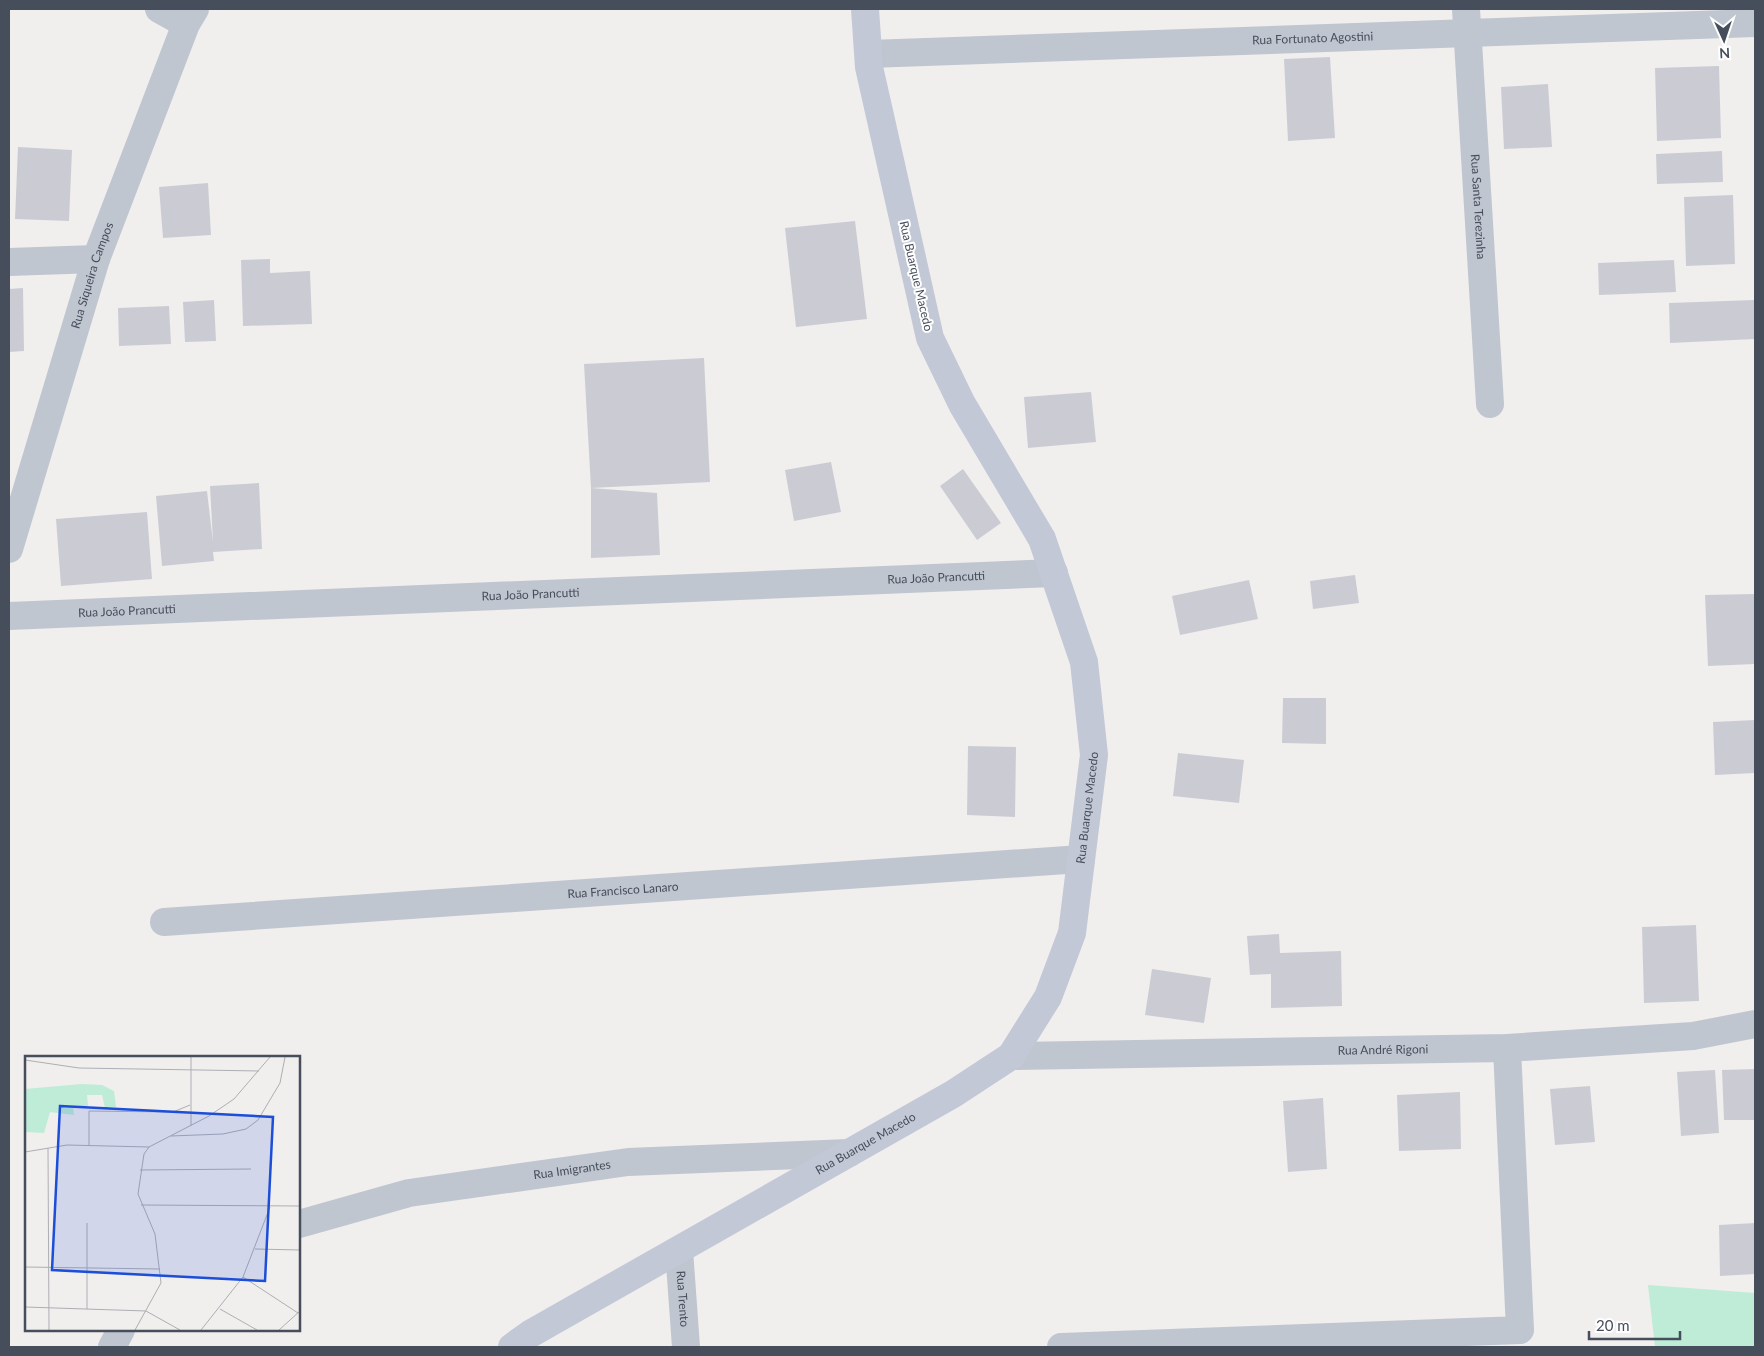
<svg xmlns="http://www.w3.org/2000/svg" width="1764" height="1356" font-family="Lato,sans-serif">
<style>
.green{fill:#beecd7}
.building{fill:#cbccd3}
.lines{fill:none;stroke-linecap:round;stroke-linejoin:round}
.minor{stroke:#bfc6d0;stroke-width:28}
.secondary{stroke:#c2c8d6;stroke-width:28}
.labels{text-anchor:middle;stroke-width:4;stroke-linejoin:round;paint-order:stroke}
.street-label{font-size:12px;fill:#474e5b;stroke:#fff}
.inset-road{fill:none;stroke:#adaeb3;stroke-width:1}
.view{fill:#1d4ed8;fill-opacity:0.15;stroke:#1d4ed8;stroke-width:2.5}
.inset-edge{fill:none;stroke:#474e5b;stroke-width:2.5}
</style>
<rect width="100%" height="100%" fill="#f1eeee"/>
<!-- green -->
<path class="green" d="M1648,1285L1755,1293V1347H1655Z"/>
<!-- building -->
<path class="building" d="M1330,57L1335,138L1288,141L1284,59Z
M1719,66L1721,138L1657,141L1655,68Z
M1548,84L1552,147L1504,149L1501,87Z
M18,147L72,150L69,221L15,219Z
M1722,151L1723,182L1657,184L1656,154Z
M208,183L211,235L163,238L159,187Z
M1733,195L1735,264L1686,266L1684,197Z
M855,221L867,319L796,327L785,228Z
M270,259V273L310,271L312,324L243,326L241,260Z
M1674,260L1676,292L1599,295L1598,263Z
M23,288L24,351L9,352V289Z
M214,300L216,341L185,342L183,302Z
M1754,300L1755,339L1670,343L1669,303Z
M169,306L171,344L119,346L118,308Z
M704,358L710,482L591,488L584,364Z
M1091,392L1096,442L1028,448L1024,397Z
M831,462L841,512L794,521L785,470Z
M963,469L1001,523L977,540L940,486Z
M259,483L262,549L213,552L214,561L162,566L156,496L207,491L213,542L210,486Z
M591,488L657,493L660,555L591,558Z
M147,512L152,579L61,586L56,519Z
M1355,575L1359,603L1313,609L1310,581Z
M1249,580L1258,619L1180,635L1172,596Z
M1755,594V664L1708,666L1705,595Z
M1283,698H1326V744L1282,743Z
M1755,720V773L1715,775L1713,722Z
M968,746L1016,747L1015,817L967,815Z
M1178,753L1244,760L1239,803L1173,796Z
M1696,925L1699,1001L1644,1003L1642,927Z
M1279,934L1280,953L1341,951L1342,1006L1271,1008V974L1250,975L1247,936Z
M1152,969L1211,978L1204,1023L1145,1015Z
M1755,1069V1120H1724L1722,1070Z
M1715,1070L1719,1133L1681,1136L1677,1072Z
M1590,1086L1595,1142L1555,1145L1550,1089Z
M1460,1092L1461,1149L1399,1151L1397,1095Z
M1323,1098L1327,1169L1288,1172L1283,1101Z
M1755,1223V1274L1720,1276L1719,1225Z"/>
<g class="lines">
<!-- minor -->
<g class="minor">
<path d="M159,9L186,24"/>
<path id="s1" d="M1466,9L1490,404"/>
<path id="s2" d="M869,54L1755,23"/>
<path d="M9,262L96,259"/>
<path id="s3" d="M9,549L96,259L186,24L195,9"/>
<path id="s4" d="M9,616L1054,573"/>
<path id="s5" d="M164,922L1081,859"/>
<path id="s6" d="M1011,1056L1507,1048L1693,1036L1755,1024"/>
<path id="s7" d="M299,1224L409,1193L628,1162L849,1153"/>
<path id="s8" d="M679,1250L686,1347"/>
<path d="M112,1347L121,1330"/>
<path d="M1061,1347L1520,1330L1507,1048"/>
</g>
<!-- secondary -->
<path class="secondary" id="s9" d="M512,1347L530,1334L953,1094L1011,1056L1048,997L1072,933L1094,755L1084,662L1042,539L962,404L930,338L869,67L865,9"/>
</g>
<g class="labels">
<!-- street labels -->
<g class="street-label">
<text dy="4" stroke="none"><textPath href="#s2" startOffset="444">Rua Fortunato Agostini</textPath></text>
<text dy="4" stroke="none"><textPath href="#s1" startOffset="198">Rua Santa Terezinha</textPath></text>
<text dy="4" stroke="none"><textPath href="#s3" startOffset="286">Rua Siqueira Campos</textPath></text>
<text transform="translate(916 276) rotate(77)" y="4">Rua Buarque Macedo</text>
<text dy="4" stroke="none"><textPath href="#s4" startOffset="928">Rua João Prancutti</textPath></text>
<text dy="4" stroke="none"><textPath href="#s4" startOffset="522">Rua João Prancutti</textPath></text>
<text dy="4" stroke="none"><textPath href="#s4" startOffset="118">Rua João Prancutti</textPath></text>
<text dy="4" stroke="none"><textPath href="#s9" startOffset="842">Rua Buarque Macedo</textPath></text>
<text dy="4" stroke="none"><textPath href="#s5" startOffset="460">Rua Francisco Lanaro</textPath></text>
<text dy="4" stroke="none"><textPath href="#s6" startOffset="372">Rua André Rigoni</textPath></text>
<text dy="4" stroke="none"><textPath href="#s9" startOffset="408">Rua Buarque Macedo</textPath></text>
<text dy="4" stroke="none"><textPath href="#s7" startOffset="279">Rua Imigrantes</textPath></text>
<text dy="4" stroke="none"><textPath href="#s8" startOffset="49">Rua Trento</textPath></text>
</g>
</g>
<!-- overview -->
<g transform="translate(25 1056)">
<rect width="275" height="275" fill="#f1eeee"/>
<path d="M57,28L77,29L89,35L91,51L80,52L77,39H62L63,50H48L49,59L25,56L19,77L0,76V33Z" fill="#beecd7"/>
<path class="inset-road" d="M166,1V70M0,4L54,12L234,15M146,80L198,78L221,73L233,64L255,27L260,1M64,89V55L148,56L165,49M23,92L24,274M0,96L42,89L124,91M115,114L226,113M116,149L275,150M62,167V253M230,193L275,194M0,211L135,213M218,221L273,257M0,251L121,255L155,274M195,253L232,274M110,274L136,227L130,178L113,138L119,98L124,91L184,60L209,43L245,1M176,274L218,221L245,151M254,274L275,255"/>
<path class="view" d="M35,50L248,61L240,225L27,214Z"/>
<rect width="275" height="275" class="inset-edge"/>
</g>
<!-- border -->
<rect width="1764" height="1356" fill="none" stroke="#474e5b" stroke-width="20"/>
<!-- north arrow -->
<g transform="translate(1724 40) rotate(177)" stroke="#ffffff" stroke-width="4" paint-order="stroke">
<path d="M0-4L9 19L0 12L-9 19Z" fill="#474e5b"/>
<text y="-8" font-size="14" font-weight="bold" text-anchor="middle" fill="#474e5b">N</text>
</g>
<!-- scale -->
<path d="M1589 1331v8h91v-8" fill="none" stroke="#474e5b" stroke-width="2.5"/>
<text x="1596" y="1331" font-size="15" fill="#474e5b" stroke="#ffffff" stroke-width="4" paint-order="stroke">20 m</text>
</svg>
